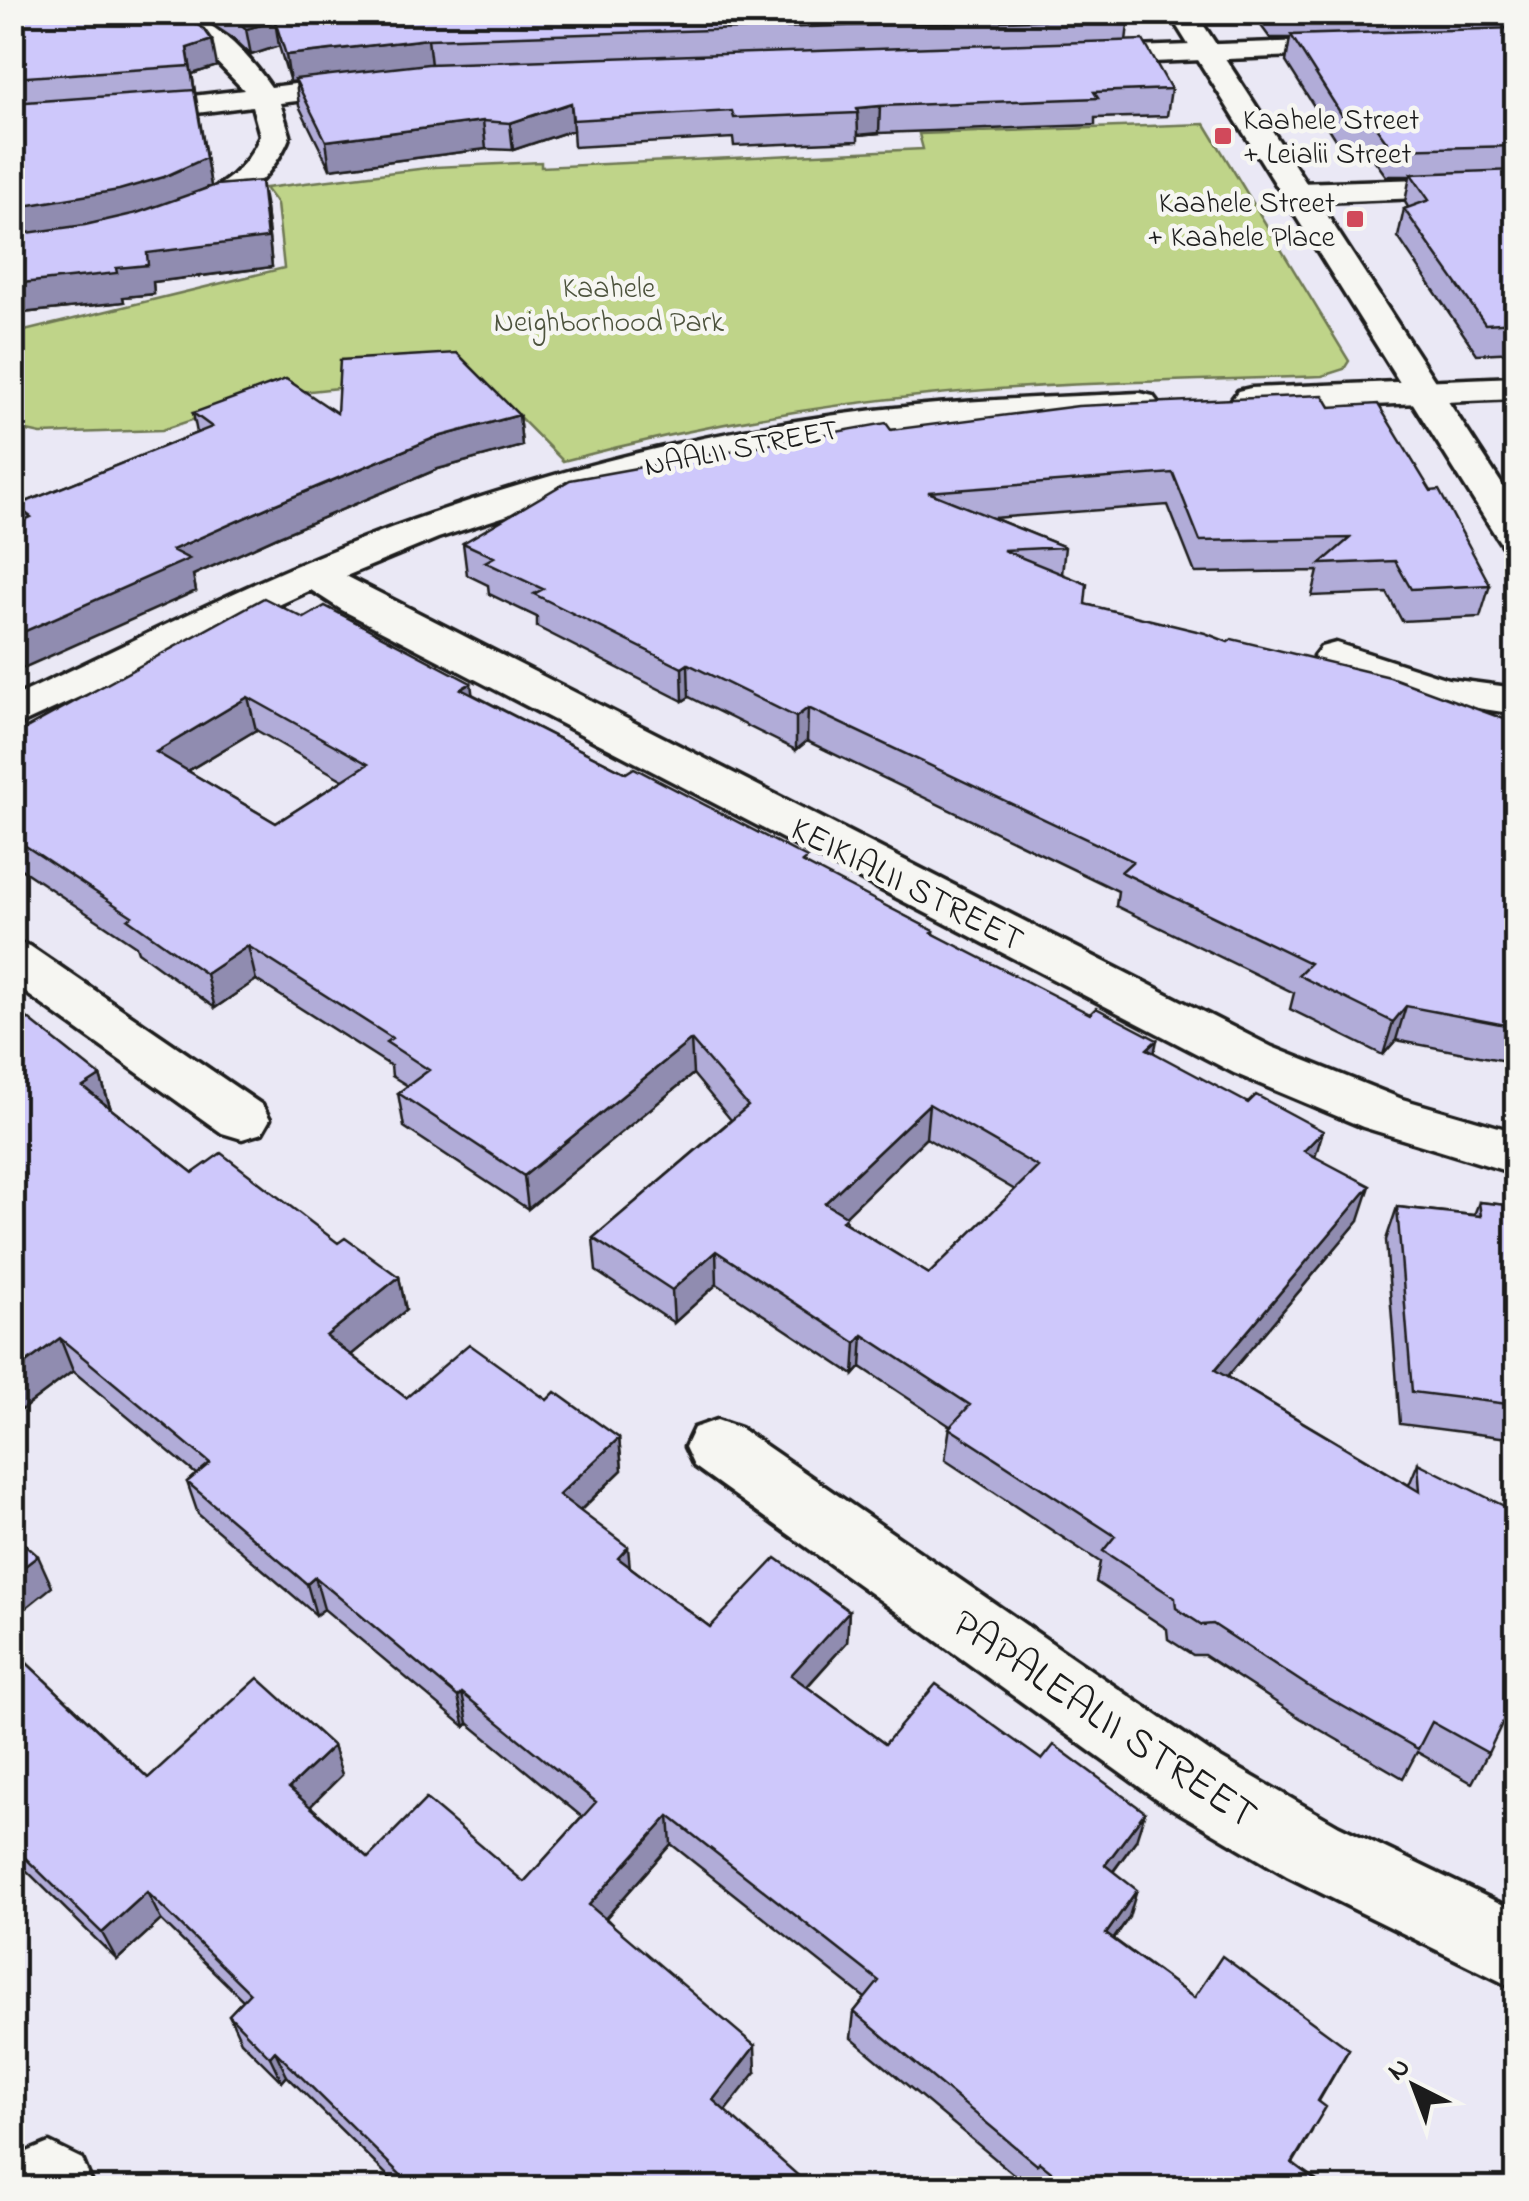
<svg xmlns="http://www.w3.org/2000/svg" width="1529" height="2201" font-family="'Indie Flower',sans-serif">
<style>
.green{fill:#bfd489;stroke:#6e7852;stroke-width:2.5}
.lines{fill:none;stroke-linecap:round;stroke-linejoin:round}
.street-casing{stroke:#1c1c1c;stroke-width:7}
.secondary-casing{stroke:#1c1c1c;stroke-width:7}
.street{fill:#f6f6f2;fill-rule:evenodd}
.secondary{fill:#f6f6f2;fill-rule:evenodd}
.wall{fill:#b1acd8;stroke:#1c1c1c;stroke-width:2.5;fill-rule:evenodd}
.shaded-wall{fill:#908cb0;stroke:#1c1c1c;stroke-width:2.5}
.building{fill:#cec8fb;stroke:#1c1c1c;stroke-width:2.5;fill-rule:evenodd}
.poi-dot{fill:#d1495b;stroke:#f6f6f2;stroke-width:4}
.labels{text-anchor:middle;stroke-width:9;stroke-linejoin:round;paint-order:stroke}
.far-poi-label{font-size:30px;fill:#1c1c1c;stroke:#f6f6f2;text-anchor:start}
.far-park-label{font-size:30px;fill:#4d533d;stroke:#f6f6f2}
.far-street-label{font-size:30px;fill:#1c1c1c;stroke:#f6f6f2}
.street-label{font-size:35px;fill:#1c1c1c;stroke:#f6f6f2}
.near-street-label{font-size:42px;fill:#1c1c1c;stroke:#f6f6f2}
</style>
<rect width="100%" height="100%" fill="#eae8f5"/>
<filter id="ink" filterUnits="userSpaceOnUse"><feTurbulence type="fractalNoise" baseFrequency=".01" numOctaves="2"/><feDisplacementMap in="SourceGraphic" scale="20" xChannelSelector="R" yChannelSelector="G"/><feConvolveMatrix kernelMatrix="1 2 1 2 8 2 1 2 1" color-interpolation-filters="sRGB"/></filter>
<g filter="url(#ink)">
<!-- green -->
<path class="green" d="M1205,124L1349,361L1344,369L1322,376C1191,381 1058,382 928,395C804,407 683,429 563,461L476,373L301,392L243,403L162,430L41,434L13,428L12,334L284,268L277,204L265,188L435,167L541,162V167L923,149L919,134Z"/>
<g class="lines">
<!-- street casing -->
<g class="street-casing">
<path id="street" d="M144,12C154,12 166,11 176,12C214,17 251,58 271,87L373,74L383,77L387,83L383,89L373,92L280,103L290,135C276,176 215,236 168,224L163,217C170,207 180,206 190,201C222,186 248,169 260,135L252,106L141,120L12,127V109L141,102L244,90L206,51Z
M1362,39L1376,47L1372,53L1078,65L1068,63L1064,57L1068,51L1078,49Z
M1516,176V194L1298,203L1287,200L1282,193L1287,186L1298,183Z
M1516,377V399L1251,410L1238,407L1232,399L1238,391L1251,388Z
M1140,393L1153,396L1159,404L1153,412L912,428L726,457L557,499L438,538L346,576L1272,1047L1402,1099L1516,1132V1174L1363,1127L1234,1073L342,610L311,590L12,728V698C145,636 275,568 413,520C575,463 743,422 914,406C989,399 1064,397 1140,393Z
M1336,643L1448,679L1516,688V714L1425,700L1321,665L1314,656L1321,647Z
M12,941L30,946L262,1105L270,1119L262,1133L242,1139L222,1133L12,983Z
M717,1420L740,1428L1210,1752L1339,1826L1516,1911V1989L1287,1876L1158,1800L694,1466L685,1447L694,1428Z
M49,2143L82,2159L94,2188H12V2172L20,2155Z"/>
</g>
<!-- secondary casing -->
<g class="secondary-casing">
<path id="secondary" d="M1168,12H1195L1516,506V548L1502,545L1496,536Z"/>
</g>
<!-- street -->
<use href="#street" class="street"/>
<!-- secondary -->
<use href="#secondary" class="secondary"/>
</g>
<!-- wall -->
<path class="wall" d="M12,12H1127L1129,17L1126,41L1171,89L1167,116L1095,118V125L879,133L858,135V141L734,146L733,138L574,147L573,130L513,150L486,149L330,169L299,106L296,81L290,82L279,46L251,55L234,39L204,19L180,15L217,66L192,74L211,186L202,190L266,209L272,267L153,282L154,294L123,297L124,302L12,314Z
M1251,12H1516V352L1477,354L1398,237L1404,209L1408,207L1405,202L1410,176H1386L1362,143L1338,144L1286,62L1290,38H1270Z
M1330,407L1490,585L1480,617L1402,621L1387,593L1312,596L1318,571L1195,573L1168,505L993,518L1065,547L1062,574L1085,604L1228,642L1516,732V1063L1396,1040L1383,1055L1290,1009L1294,993L1116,906L1118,891L807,741L796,750L689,697L683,701L537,627V617L489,594L488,585L467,575L463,543L891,430Z
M193,413L519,415L522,446L438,469L277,537L193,575L196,591L20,522L16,506L197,433Z
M304,618L472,694L934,931V934L1154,1053L1315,1157L1359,1220L1227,1377L1409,1485L1418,1463L1488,1753L1472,1783L1417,1752L1403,1778L1300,1718L1204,1655H1193L1168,1639L1167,1629L1096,1582L1100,1562L945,1460L950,1426L861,1367L854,1375L717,1284L674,1323L596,1271L593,1238L731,1120L693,1074L528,1209L404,1127L398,1093L408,1086L392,1076L391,1066L256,980L215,1008L138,952L136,946L12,863V736ZM256,730L343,780L276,823L188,771ZM926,1138L1015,1190L929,1274L846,1223L845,1216Z
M100,1076L111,1109L193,1173L338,1243L399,1277L406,1310L351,1355L406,1398L547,1400L619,1438L622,1470L580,1511L630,1567L710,1627L849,1611L847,1642L807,1687L885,1744L1136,1840L1113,1872L1129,1917L1114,1939L1194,1998L1349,2049L1319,2101L1312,2131L1293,2163L1326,2188H1035L1032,2186L1030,2188L851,2038L854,2012L865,1998L671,1844L606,1918L756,2072L400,2188L287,2076L282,2082L241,2041L229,2015L243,2000L161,1920L117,1960L25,1869L12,1881V1649L148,1778L333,1746L342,1775L310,1806L368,1858L524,1882L582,1817L468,1723L465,1727L324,1609L316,1615L198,1514L187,1482L196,1474L73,1371L12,1417Z
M1479,1202L1516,1206V1439L1400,1424L1386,1240L1397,1207L1474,1215Z"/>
<!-- shaded-wall -->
<path class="shaded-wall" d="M275,21L279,46L251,55L246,29Z
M428,39L431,65L290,82L286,55Z
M212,40L217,66L192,74L195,92L187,48Z
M194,90L211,186L170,205L125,218L12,238V208Z
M571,103L573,130L513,150L510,123Z
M880,106L879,133L858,135L857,108Z
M483,121L486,149L330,169L326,141Z
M261,181L266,209L272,267L153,282L154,294L123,297L124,302L12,314V284L116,268L147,253Z
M519,415L522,446L438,469L277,537L193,575L196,591L12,673V637L172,550L271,506L434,438Z
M688,664L689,697L683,701L682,668Z
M471,683L475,715L461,689Z
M248,697L256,730L164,785L156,752Z
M808,708L807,741L796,750V717Z
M248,946L256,980L215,1008L206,974Z
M1406,1006L1396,1040L1383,1055L1393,1022Z
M691,1040L693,1074L528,1209L524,1176Z
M1157,1040L1150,1073L1147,1049Z
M100,1076L111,1110L83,1087Z
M929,1104L926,1138L824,1237L825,1203Z
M1323,1131L1313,1164L1304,1151Z
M1370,1186L1359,1220L1206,1402L1215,1370Z
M716,1251L717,1284L674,1323L672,1290Z
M399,1277L406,1310L334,1369L326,1336Z
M863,1335L861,1367L854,1375L856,1343Z
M60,1338L73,1371L12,1417V1373Z
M619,1438L622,1470L563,1527L559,1495Z
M628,1547L631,1579L618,1558Z
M38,1556L52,1587L12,1619V1576Z
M315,1577L324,1609L316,1615L307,1584Z
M849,1611L847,1642L790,1705L791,1675Z
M462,1693L468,1723L465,1727L458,1697Z
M333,1746L342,1775L300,1817L289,1788Z
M1145,1812L1136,1840L1097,1893L1105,1865Z
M669,1816L671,1844L593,1932L589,1905Z
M12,1848L25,1869L12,1881Z
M1137,1890L1129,1917L1098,1961L1106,1934Z
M147,1892L161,1920L117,1960L102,1933Z
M755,2046L756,2072L714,2125L713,2100Z
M275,2051L287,2076L282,2082L270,2057Z"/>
<!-- building -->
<path class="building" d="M12,12H176L204,29L212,40L187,48L190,66L12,78Z
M229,12H1127L1129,17L428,39L286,55L275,21L246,29Z
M1516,28V146L1392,149L1368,116L1343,117L1291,35Z
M1143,40L1171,89L1094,92L1098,98L880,106L857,108L858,113L734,118L732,111L573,120L571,103L510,123L483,121L326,141L295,79L428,64Z
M194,90L206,158L164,177L119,190L12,208V103Z
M1516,170V322L1485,324L1404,209L1429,200L1411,174Z
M261,181L267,238L147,253L148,265L116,268L117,273L12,284V235L85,225L137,213L216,185Z
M457,353L519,415L434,438L271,506L172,550L189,559L12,637V526L31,517L16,506L212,427L193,413L286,379L337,413L340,360Z
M1323,395L1330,407L1378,404L1431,491L1439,490L1490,585L1411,589L1395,561L1320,564L1350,538L1200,541L1173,473L928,492L1065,547L1003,550L1087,584L1085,604L1205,633L1228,642L1232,639L1390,677L1515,723L1512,731L1516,732V1027L1406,1006L1393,1022L1298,975L1310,963L1121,872L1133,861L808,708L796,717L688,664L682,668L534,594L543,589L485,562L494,557L463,543L570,480L886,423L891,430L1078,406Z
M264,598L304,618L325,606L471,683L461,689L626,773L634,768L807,858L802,862L934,931L932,933L1090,1014L1096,1008L1157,1040L1147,1049L1248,1103L1256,1095L1323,1131L1304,1151L1370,1186L1215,1370L1420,1492L1418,1463L1516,1512V1694L1488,1753L1432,1722L1418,1749L1311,1688L1213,1624L1202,1625L1176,1608L1175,1598L1103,1551L1115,1536L949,1428L970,1405L863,1335L856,1343L716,1251L672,1290L593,1238L748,1106L691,1040L524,1176L398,1093L429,1070L386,1042L392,1038L248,946L206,974L128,919L132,916L12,837V736ZM248,697L368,764L276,823L156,752ZM929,1104L1038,1167L929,1274L842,1221L846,1216L825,1203Z
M12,1006L100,1076L83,1087L193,1173L221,1153L338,1243L345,1238L399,1277L326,1336L406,1398L469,1344L547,1400L555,1392L619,1438L559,1495L628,1547L618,1558L710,1627L776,1558L849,1611L791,1675L885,1744L936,1684L1042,1760L1054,1745L1145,1812L1105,1865L1137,1890L1106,1934L1194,1998L1222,1956L1349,2049L1318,2101L1326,2107L1292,2163L1326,2188H1071L1039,2162L1037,2165L854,2012L879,1981L669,1816L589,1905L755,2046L713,2100L812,2188H401L407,2181L275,2051L270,2057L229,2015L250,1993L147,1892L102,1933L12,1845V1649L148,1778L258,1678L333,1746L289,1788L368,1858L426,1799L524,1882L596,1802L462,1693L458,1697L315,1577L307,1584L187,1482L210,1463L60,1338L12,1373Z
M1479,1202L1516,1206V1405L1412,1392L1397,1207L1481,1216Z
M12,1533L38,1556L12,1576Z"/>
</g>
<!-- markers -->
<g class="poi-dot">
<rect x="1213" y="126" width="20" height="20" rx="5"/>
<rect x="1345" y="209" width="20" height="20" rx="5"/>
</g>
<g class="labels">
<!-- far-poi labels -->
<g class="far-poi-label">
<text x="1243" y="129">Kaahele Street<tspan x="1243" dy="34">+ Leialii Street</tspan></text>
<text x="1335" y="212" text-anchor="end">Kaahele Street<tspan x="1335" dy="34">+ Kaahele Place</tspan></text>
</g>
<!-- far-park labels -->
<g class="far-park-label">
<text x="609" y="297">Kaahele<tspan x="609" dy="34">Neighborhood Park</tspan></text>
</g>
<!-- far-street labels -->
<g class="far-street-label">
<text transform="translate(741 447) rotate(-11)" y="10">NAALII STREET</text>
</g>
<!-- street labels -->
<g class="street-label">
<text transform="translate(908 883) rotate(27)" y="12">KEIKIALII STREET</text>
</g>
<!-- near-street labels -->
<g class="near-street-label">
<text transform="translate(1106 1717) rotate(34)" y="15">PAPALEALII STREET</text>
</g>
</g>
<!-- margin -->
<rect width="1529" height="2201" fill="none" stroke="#f6f6f2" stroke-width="50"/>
<rect x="25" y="25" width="1479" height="2151" fill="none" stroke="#1c1c1c" stroke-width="4" filter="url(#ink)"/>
<!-- north arrow -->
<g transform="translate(1414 2086) rotate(318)" stroke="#f6f6f2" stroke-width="8" paint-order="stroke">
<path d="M0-8L18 38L0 25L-18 38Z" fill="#1c1c1c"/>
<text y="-15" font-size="28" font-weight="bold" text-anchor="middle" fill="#1c1c1c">N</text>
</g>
</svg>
